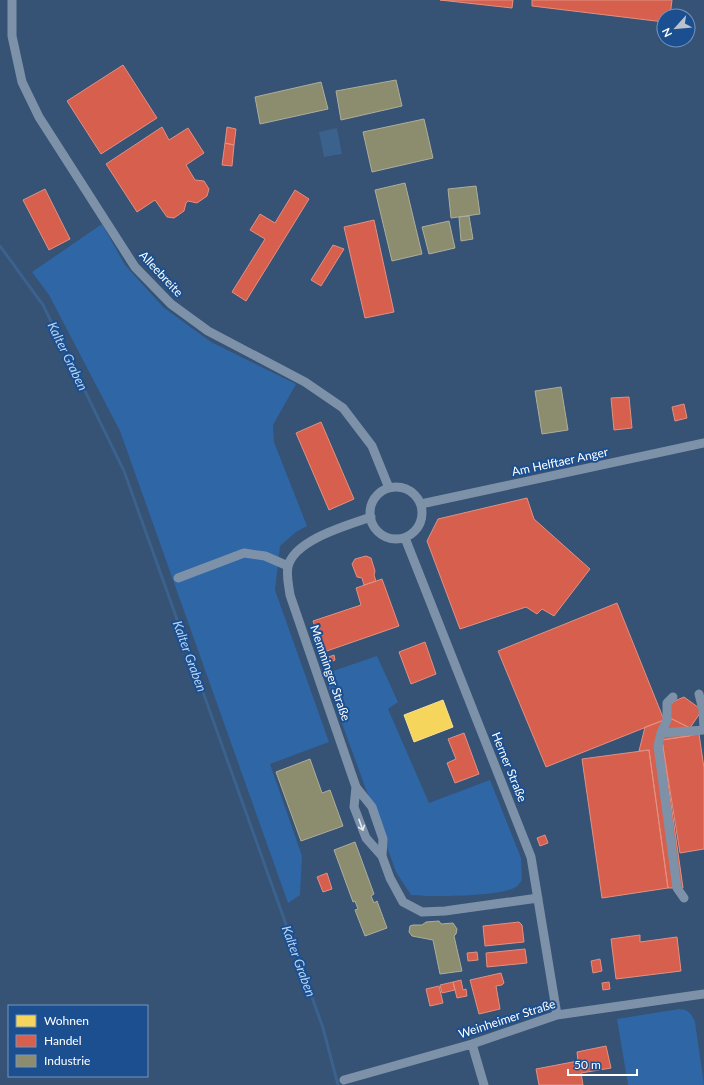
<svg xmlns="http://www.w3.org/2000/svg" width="704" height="1085" font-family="Lato,sans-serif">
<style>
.green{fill:#2f66a5}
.water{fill:#3b618d}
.homes{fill:#f6d55c;stroke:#f9e28d}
.shops{fill:#d6604d;stroke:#e29082}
.industry{fill:#8c8c6e;stroke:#aeae9a}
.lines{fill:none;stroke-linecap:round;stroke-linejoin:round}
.stream{stroke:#3b618d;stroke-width:3}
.minor{stroke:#7d92a8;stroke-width:9}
.oneway{stroke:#e5e9ee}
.labels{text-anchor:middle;stroke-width:4;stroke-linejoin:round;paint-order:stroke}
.street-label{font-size:12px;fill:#fff;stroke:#1b4f8f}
.water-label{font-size:13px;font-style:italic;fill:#b5d3f5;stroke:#1b4f8f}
</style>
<rect width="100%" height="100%" fill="#365274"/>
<!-- green -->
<path class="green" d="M102,224L125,265L163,307L211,342L296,384L273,425L274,442L307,526L296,532L280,546L275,590L329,742L270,764L302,856L300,895L288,903L120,431L49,295L32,272Z
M377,656L398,702L388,709L429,803L490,780L521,858L522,880C520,882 518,886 516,887C499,897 431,897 411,895L396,872L324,674Z
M679,1009C688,1009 692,1014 695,1022L704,1085H628L617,1019Z"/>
<!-- water -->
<path class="water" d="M337,128L342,154L324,157L319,132Z"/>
<!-- homes -->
<path class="homes" d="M443,700L453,727L414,742L404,715Z"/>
<!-- shops -->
<path class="shops" d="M440,0H513L512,8Z
M532,0H672L670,16H664V22L532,6Z
M123,65L157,118L101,154L67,101Z
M162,127L169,140L188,128L204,153L186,165L195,180L204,181L209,189L207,196L197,203L188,201L186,203L184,211L174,218L167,217L155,200L137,212L106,164Z
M227,127L236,129L234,145L225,143Z
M225,143L234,145L232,166L222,165Z
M45,189L70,239L49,250L23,200Z
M295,190L309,199L246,301L232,292L265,239L250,230L260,214L275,223Z
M374,220L394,312L365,318L344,227Z
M333,245L344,249L321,286L311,280Z
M629,397L632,428L614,430L611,398Z
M684,404L687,418L675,421L672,407Z
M321,422L354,499L329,510L296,433Z
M527,498L534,519L590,569L554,616L542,609L537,614L526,607L460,629L427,541L438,519Z
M366,556L371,558L375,571L374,575L376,581L364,585L362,578L357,577L352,564L355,559Z
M382,579L399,626L324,652L313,621L361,605L356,588Z
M617,603L664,720L546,767L498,651Z
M425,642L436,674L411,684L399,652Z
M334,655L335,660L326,664L323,659Z
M684,697L702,710L690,728L670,718V703Z
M670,718L690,728V736L662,740L683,888H668L649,750L639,751L645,727Z
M464,733L479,774L455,783L447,763L456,759L448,739Z
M699,734L704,768V849L680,853L662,740Z
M649,750L668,888L602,898L582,759Z
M545,835L548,843L540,846L537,838Z
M327,873L332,889L323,892L317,877Z
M519,922L522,925L524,942L485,946L483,926Z
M640,935V942L677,937L681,971L616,979L611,939Z
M525,949L527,963L487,967L486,953Z
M477,952L478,960L468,961L467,953Z
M600,959L602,971L593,973L591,961Z
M501,973L504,983L502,985L496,986L500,1009L479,1014L470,980Z
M461,980L463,990L466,989L467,996L457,998L453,982Z
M453,982L455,990L442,993L440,985Z
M609,982L610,989L603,990L602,983Z
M439,986L443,1003L430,1006L426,989Z
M606,1046L611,1068L581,1073L583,1085H539L536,1069L578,1061L577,1052Z"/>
<!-- industry -->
<path class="industry" d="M396,80L402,106L341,120L336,91Z
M321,82L328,109L260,124L255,97Z
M424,119L433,158L372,172L363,132Z
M405,183L422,254L392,261L375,190Z
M476,186L480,214L451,218L448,189Z
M469,216L473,239L461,241L459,217Z
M449,221L455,248L429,254L422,227Z
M561,387L568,430L542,434L535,391Z
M310,759L322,793L330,790L343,826L301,841L276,772Z
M355,842L374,894L371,896L374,903L377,901L387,928L365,936L355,910L358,909L355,901L353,902L334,850Z
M439,921L441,924L453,923L457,929L456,934L454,936L462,971L440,974L433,940L412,936L409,932L410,926L413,925H422L426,922Z"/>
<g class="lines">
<!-- stream -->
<path class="stream" d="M0,246L43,305L124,471L323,1028L338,1085"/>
<!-- minor -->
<path class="minor" d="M12,0V36L22,82L39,117L135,267L171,304L208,331L305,382L343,408L372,446L389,488
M370 513a26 26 0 1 1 52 0a26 26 0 1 1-52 0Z
M421,504L704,443
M371,517C348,525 293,540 288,567C286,576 289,586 290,595L356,787L372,807L383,839L382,856L390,878L403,902L422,912L445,911L538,898
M405,538L531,857L557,1015
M178,578L244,553L265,556L288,566
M699,694L703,710L704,730
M661,733L667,720V703L673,697
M356,787L354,807L366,838L382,856
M684,898L677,888L658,746L661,733L704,730
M472,1044L484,1085
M344,1080L472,1044L557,1015L704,994"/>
</g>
<!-- one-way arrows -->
<defs><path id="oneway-shaft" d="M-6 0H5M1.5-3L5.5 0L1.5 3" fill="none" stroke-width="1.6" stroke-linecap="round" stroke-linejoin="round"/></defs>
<use class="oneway" href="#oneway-shaft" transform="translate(361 825) rotate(70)"/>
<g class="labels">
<!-- street labels -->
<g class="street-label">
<text transform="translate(161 274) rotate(47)" y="4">Alleebreite</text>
<text transform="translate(560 462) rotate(-12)" y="4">Am Helftaer Anger</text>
<text transform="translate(330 673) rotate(71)" y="4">Memminger Straße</text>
<text transform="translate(509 767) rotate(68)" y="4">Herner Straße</text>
<text transform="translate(507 1019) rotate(-18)" y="4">Weinheimer Straße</text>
</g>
<!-- water labels -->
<g class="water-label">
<text transform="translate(68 356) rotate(64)" y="5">Kalter Graben</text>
<text transform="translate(190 656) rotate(70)" y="5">Kalter Graben</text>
<text transform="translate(299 961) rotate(70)" y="5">Kalter Graben</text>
</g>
</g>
<!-- legend -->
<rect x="8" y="1005" width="140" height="72" fill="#1b4f8f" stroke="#7695bc"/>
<rect x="16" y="1015" width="20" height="12" fill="#f6d55c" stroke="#7695bc"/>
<text x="44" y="1025" font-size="12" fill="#ffffff">Wohnen</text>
<rect x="16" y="1035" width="20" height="12" fill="#d6604d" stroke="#7695bc"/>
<text x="44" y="1045" font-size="12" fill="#ffffff">Handel</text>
<rect x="16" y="1055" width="20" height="12" fill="#8c8c6e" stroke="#7695bc"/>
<text x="44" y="1065" font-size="12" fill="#ffffff">Industrie</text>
<!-- north arrow -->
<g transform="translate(676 28) rotate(243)"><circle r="19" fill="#1b4f8f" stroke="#7695bc"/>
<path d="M0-3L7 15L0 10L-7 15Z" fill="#b9c2ce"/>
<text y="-6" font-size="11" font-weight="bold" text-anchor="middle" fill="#ffffff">N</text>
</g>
<!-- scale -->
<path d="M568 1069v6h69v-6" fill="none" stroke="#ffffff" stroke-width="2"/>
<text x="574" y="1069" font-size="12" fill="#ffffff" stroke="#1b4f8f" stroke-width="3" paint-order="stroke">50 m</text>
</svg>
